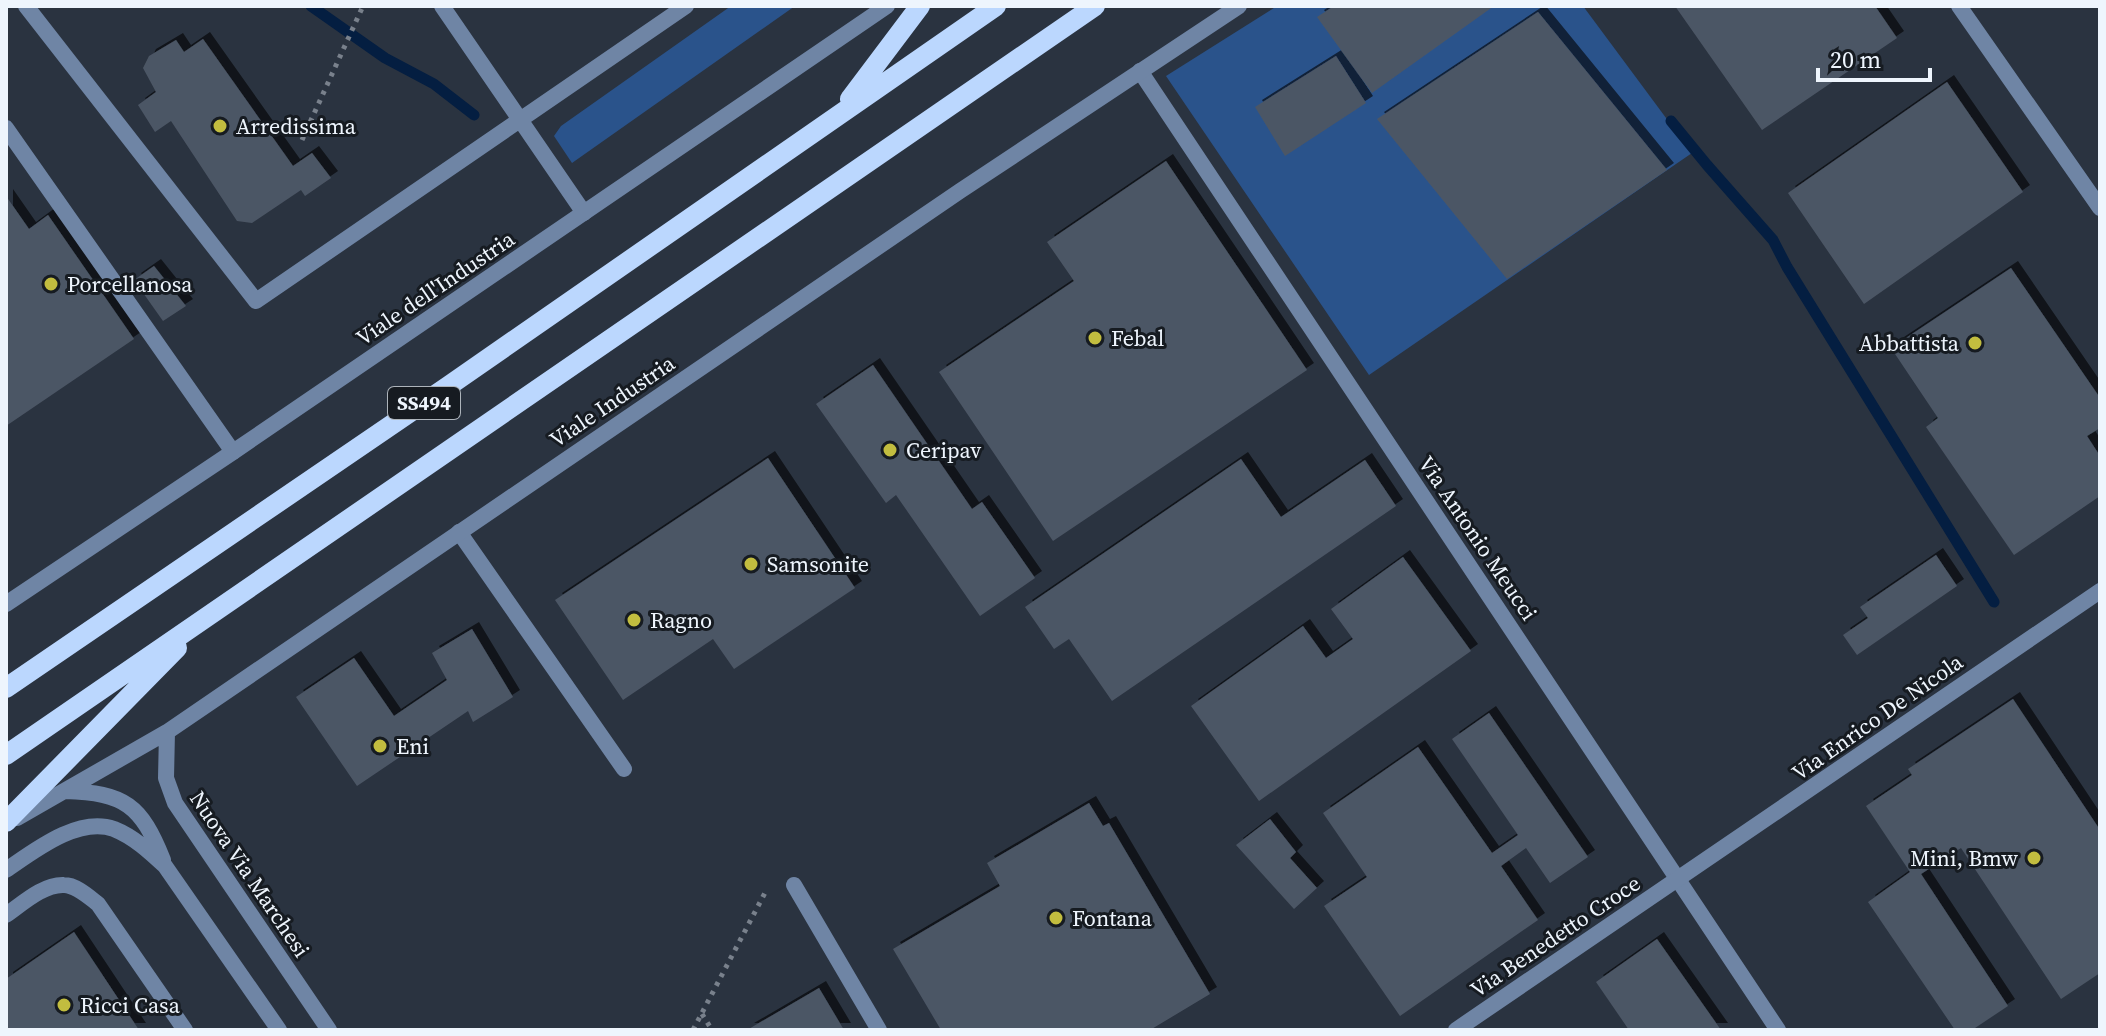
<svg xmlns="http://www.w3.org/2000/svg" width="2106" height="1036" font-family="'Source Serif 4',serif">
<style>
.green{fill:#2a538b}
.lines{fill:none;stroke-linecap:round;stroke-linejoin:round}
.stream{stroke:#041e41;stroke-width:11}
.building{fill:#4c5665;filter:url(#shadow)}
.path{stroke:#79818c;stroke-width:5;stroke-dasharray:4 6;stroke-linecap:butt}
.lane{stroke:#6f85a5;stroke-width:16}
.street{stroke:#6f85a5;stroke-width:16}
.primary{stroke:#bbd7fe;stroke-width:20}
.poi-dot{fill:#c2bd3f;stroke:#161b21;stroke-width:3}
.labels{text-anchor:middle;stroke-width:6;stroke-linejoin:round;paint-order:stroke}
.shield{fill:#161b21;stroke:#adb4bb;stroke-width:2}
.shield-label{font-size:20px;font-weight:bold;fill:#eef5fd}
.poi-label{font-size:22px;fill:#eef5fd;stroke:#161b21;text-anchor:start}
.street-label{font-size:22px;fill:#eef5fd;stroke:#161b21}
</style>
<defs>
<filter id="shadow"><feDropShadow dx="7" dy="-7" stdDeviation="0" flood-color="#0009"/></filter>
</defs>
<rect width="100%" height="100%" fill="#2a3340"/>
<!-- green -->
<path class="green" d="M731,6H795L572,163L554,136L561,126Z
M1277,6H1583L1692,153L1369,375L1166,76Z"/>
<g class="lines">
<!-- stream -->
<path class="stream" d="M311,6L385,58L434,84L474,115
M1671,121L1707,165L1773,240L1787,267L1994,602"/>
</g>
<!-- building -->
<path class="building" d="M1334,6H1494L1372,93L1317,17Z
M1675,6H1875L1897,38L1762,130Z
M1538,12L1667,170L1507,279L1377,119Z
M203,39L293,166L312,153L331,178L305,196L301,190L252,223L237,221L171,121L155,132L138,105L156,92L143,68L149,56L176,40L184,52Z
M1336,56L1366,103L1285,156L1255,107Z
M1947,82L2023,192L1864,304L1788,193Z
M1166,161L1307,370L1053,541L939,372L1074,281L1047,242Z
M6,196L29,229L48,215L134,339L6,426Z
M154,266L186,306L163,321L134,280Z
M2011,268L2098,395L2100,394V428L2087,436L2100,456V496L2014,555L1926,427L1938,418L1891,348Z
M873,365L972,509L982,502L1035,578L980,616L896,495L886,503L816,404Z
M768,458L855,588L734,669L713,639L623,700L555,600Z
M1241,459L1281,517L1365,460L1396,506L1112,701L1069,639L1054,649L1025,607Z
M1936,555L1957,586L1857,655L1843,635L1868,618L1860,607Z
M1403,557L1471,651L1259,801L1191,706L1303,626L1326,658L1353,639L1331,609Z
M472,629L513,697L473,722L468,711L357,786L296,697L354,658L394,716L447,680L432,653Z
M2013,699L2100,830V973L2061,999L1961,848L1921,874L2008,1006L1972,1030H1955L1868,902L1910,872L1866,806L1912,775L1908,769Z
M1489,713L1588,857L1550,883L1526,848L1501,866L1538,920L1400,1016L1324,906L1367,877L1323,813L1418,747L1492,853L1518,835L1452,739Z
M1089,803L1103,826L1109,823L1210,994L1150,1030H941L893,949L1000,886L987,863Z
M1270,819L1296,852L1290,858L1317,888L1294,909L1236,845Z
M74,932L139,1030H6V979Z
M1657,939L1721,1030H1629L1596,982Z
M819,988L844,1030H747Z"/>
<g class="lines">
<!-- path -->
<path class="path" d="M302,140L363,6
M702,1014L712,1030
M693,1030L767,889"/>
<!-- lane -->
<path class="lane" d="M26,6L256,301L686,6
M442,6L584,213
M1140,71L1778,1030
M6,128L233,452
M459,532L624,769
M794,885L879,1030
M6,915C22,904 43,884 64,885C76,885 89,897 98,904L185,1030"/>
<!-- street -->
<path class="street" d="M1959,6L2100,208
M6,604L233,452L887,6
M167,732L166,778L175,803L329,1030
M65,791C125,793 141,805 163,860
M17,818L167,732L960,191L1239,6
M6,870C34,851 78,816 114,829C134,837 150,852 165,866L279,1030
M1456,1030L2100,591"/>
<!-- primary -->
<path class="primary" d="M850,99L920,6
M6,688L447,387L996,6
M6,755L1095,6
M6,822L177,648"/>
</g>
<!-- markers -->
<g class="poi-dot">
<circle cx="220" cy="126" r="8"/>
<circle cx="51" cy="284" r="8"/>
<circle cx="1095" cy="338" r="8"/>
<circle cx="1975" cy="343" r="8"/>
<circle cx="890" cy="450" r="8"/>
<circle cx="751" cy="564" r="8"/>
<circle cx="634" cy="620" r="8"/>
<circle cx="380" cy="746" r="8"/>
<circle cx="2034" cy="858" r="8"/>
<circle cx="1056" cy="918" r="8"/>
<circle cx="64" cy="1005" r="8"/>
</g>
<g class="labels">
<!-- shield labels -->
<rect class="shield" x="388" y="387" width="72" height="32" rx="6"/>
<g class="shield-label">
<text x="424" y="410">SS494</text>
</g>
<!-- poi labels -->
<g class="poi-label">
<text x="236" y="134">Arredissima</text>
<text x="67" y="292">Porcellanosa</text>
<text x="1111" y="346">Febal</text>
<text x="1959" y="351" text-anchor="end">Abbattista</text>
<text x="906" y="458">Ceripav</text>
<text x="767" y="572">Samsonite</text>
<text x="650" y="628">Ragno</text>
<text x="396" y="754">Eni</text>
<text x="2018" y="866" text-anchor="end">Mini, Bmw</text>
<text x="1072" y="926">Fontana</text>
<text x="80" y="1013">Ricci Casa</text>
</g>
<!-- street labels -->
<g class="street-label">
<text transform="translate(435 288) rotate(-34)" y="8">Viale dell'Industria</text>
<text transform="translate(612 401) rotate(-34)" y="8">Viale Industria</text>
<text transform="translate(1478 538) rotate(56)" y="8">Via Antonio Meucci</text>
<text transform="translate(1877 717) rotate(-35)" y="8">Via Enrico De Nicola</text>
<text transform="translate(250 874) rotate(56)" y="8">Nuova Via Marchesi</text>
<text transform="translate(1555 936) rotate(-34)" y="8">Via Benedetto Croce</text>
</g>
</g>
<!-- border -->
<rect width="2106" height="1036" fill="none" stroke="#eef5fd" stroke-width="16"/>
<!-- scale -->
<path d="M1818 68v12h112v-12" fill="none" stroke="#eef5fd" stroke-width="4"/>
<text x="1830" y="68" font-size="24" fill="#eef5fd" stroke="#161b21" stroke-width="6" paint-order="stroke">20 m</text>
</svg>
